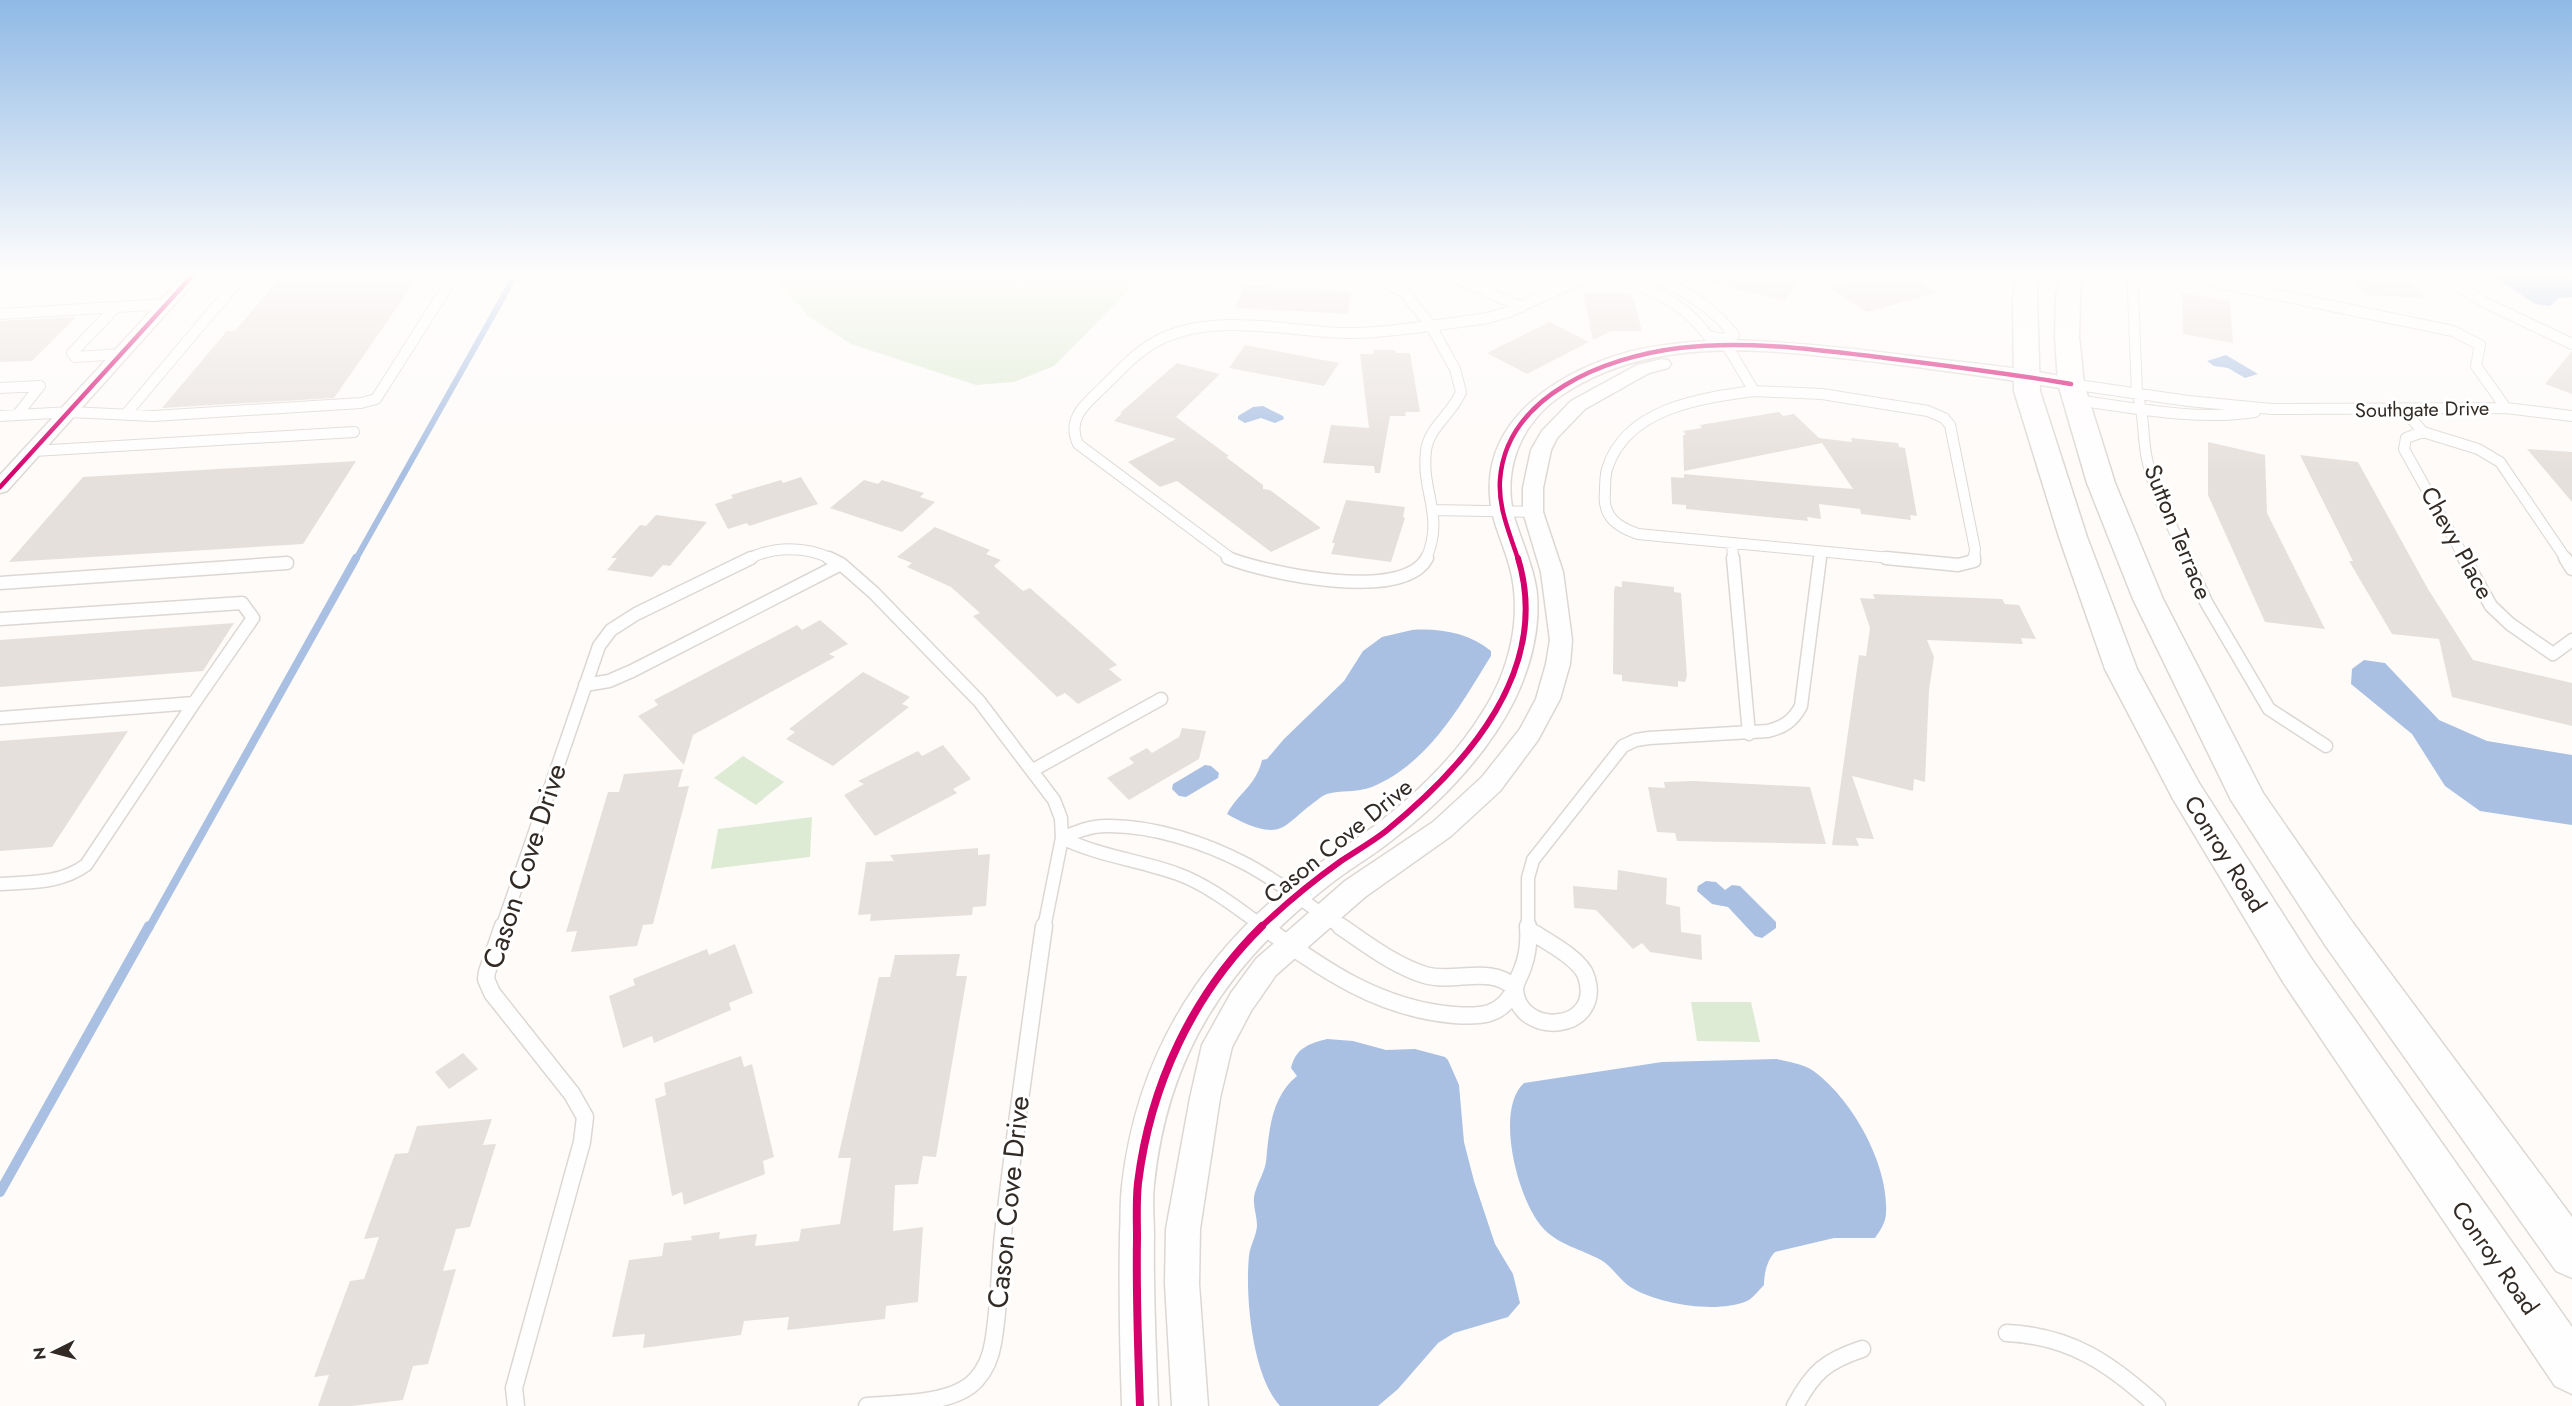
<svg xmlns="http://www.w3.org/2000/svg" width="2572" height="1406" font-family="Jost,sans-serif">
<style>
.green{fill:#deebd4}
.water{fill:#a9c0e2}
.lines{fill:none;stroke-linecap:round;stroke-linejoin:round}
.stream-far2{stroke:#a9c0e2;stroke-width:6}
.stream-far1{stroke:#a9c0e2;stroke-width:8}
.stream{stroke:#a9c0e2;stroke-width:10}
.building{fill:#e6e0dc}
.service-far2-casing{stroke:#dcd7d3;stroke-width:12}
.service-far1-casing{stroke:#dcd7d3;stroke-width:15}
.service-casing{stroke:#dcd7d3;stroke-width:19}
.minor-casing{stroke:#dcd7d3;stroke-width:3}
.secondary-casing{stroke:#dcd7d3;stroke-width:3}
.service-far2{stroke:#fffefe;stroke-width:10}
.service-far1{stroke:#fffefe;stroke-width:12}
.service{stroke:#fffefe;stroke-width:16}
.minor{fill:#fffefe;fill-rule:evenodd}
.secondary{fill:#fffefe;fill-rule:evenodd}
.cycleway-far2-casing{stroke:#fff;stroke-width:8}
.cycleway-far1-casing{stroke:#fff;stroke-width:10}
.cycleway-casing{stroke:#fff;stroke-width:12}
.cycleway-far2{stroke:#d6006c;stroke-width:4.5}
.cycleway-far1{stroke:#d6006c;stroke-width:6}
.cycleway{stroke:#d6006c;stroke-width:8}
.labels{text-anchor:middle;stroke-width:6;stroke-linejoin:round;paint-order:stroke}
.far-street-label{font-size:20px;fill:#322a24;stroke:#fff}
.street-label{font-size:24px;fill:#322a24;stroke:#fff}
.near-street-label{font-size:28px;fill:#322a24;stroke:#fff}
</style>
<rect width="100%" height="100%" fill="#fefbf9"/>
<!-- green -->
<path class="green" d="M774,276H1143L1054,366L1014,382L976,385L851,344L808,316Z
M743,756L784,782L756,805L714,778Z
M812,817L810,857L711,869L718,829Z
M1691,1002H1751L1760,1042L1697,1041Z"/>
<!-- water -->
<path class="water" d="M2493,276H2564L2572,279V297L2559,298L2550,306L2535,304Z
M2226,355L2258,374L2245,378L2228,368L2214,366L2207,361Z
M1263,406L1283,416L1284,419L1275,423L1261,418L1245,423L1238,419V416L1253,407Z
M1412,630C1440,628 1469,633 1491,651V656C1460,706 1429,763 1372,787C1356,793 1341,790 1327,794C1321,796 1314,803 1308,807C1300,813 1292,822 1283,827C1267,836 1241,822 1227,814C1238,793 1256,786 1262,760L1267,759L1284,739L1344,681L1363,651L1382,637Z
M2364,660L2385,663L2439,720L2487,741L2572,755V825L2480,811L2445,786L2412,734L2351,684L2352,669Z
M1205,765L1211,766L1219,773L1218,778L1186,797L1179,796L1172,789L1173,784Z
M1706,881L1716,882L1725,890L1732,885L1740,886L1776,922V928L1762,938L1755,936L1728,907L1712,904L1697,891L1698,886Z
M1327,1039L1353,1041L1386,1050L1415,1049L1445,1057L1448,1060L1459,1085L1464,1142L1474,1181L1495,1244L1513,1274L1520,1303L1508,1317L1454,1333L1438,1343L1398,1389L1378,1406H1280C1252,1375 1245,1296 1249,1256C1250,1245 1257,1235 1257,1225C1257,1216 1253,1207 1254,1197C1256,1185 1264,1174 1266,1162C1269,1131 1271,1097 1297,1076L1291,1068C1296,1048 1308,1044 1327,1039Z
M1777,1059C1788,1062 1803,1064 1812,1070C1851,1097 1889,1164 1886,1213C1886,1222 1880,1231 1875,1238H1834L1775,1252C1767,1260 1764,1274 1764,1285C1759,1290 1753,1298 1747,1301C1716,1314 1659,1304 1632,1288C1620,1281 1613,1267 1601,1260C1581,1249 1558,1245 1542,1227C1518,1200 1494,1110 1524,1083L1662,1062Z"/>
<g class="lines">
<!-- stream-far2 -->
<path class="stream-far2" d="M356,559L515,276"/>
<!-- stream-far1 -->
<path class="stream-far1" d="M149,928L356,558"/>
<!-- stream -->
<path class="stream" d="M0,1192L149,926"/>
</g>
<!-- building -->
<path class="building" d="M281,276H419L334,398L162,408L227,331H235Z
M1714,276H1768L1798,283L1784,301L1713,283Z
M1886,276H1908L1936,293L1867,312L1831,288Z
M2352,276H2405L2425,298L2367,295Z
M1243,285L1351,292L1348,314L1236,308Z
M1583,293L1632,294L1642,331H1611L1593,340Z
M2182,293L2230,301L2233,343L2183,334Z
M76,317L32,361L0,362V321Z
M1549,322L1589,342L1527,374L1487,353Z
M1245,345L1339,363L1324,386L1229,368Z
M1374,350H1395L1396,353H1410L1420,412H1405L1406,416H1390L1380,473H1375L1374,466L1323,463L1331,425L1369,428L1360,354H1374Z
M2572,351V394L2545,384Z
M1177,363L1220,374L1176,417L1229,456L1226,457L1263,485V489L1270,490L1321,528L1271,552L1177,481L1160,487L1128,462L1176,439L1114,421L1122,413H1120Z
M1779,412L1783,416L1794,414L1819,438L1852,442L1851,438L1898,443L1899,447L1905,448L1917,516L1910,515L1911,520L1861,514L1860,509L1819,504L1821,519L1807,517L1808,521L1686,509V505L1672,504L1671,477L1684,478V474L1816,486V488V486L1853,489L1822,443L1684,471L1683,435H1686L1683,431L1702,428L1700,425Z
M2208,442L2265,455L2267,513L2325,629L2265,622L2208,495Z
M2527,449L2572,452V502Z
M2300,455L2358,462L2428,589L2473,660L2572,683V726L2452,697L2439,639L2392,634L2349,561H2353Z
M356,461L303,544L9,562L83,477Z
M801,477L818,504L749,526L747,523L728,529L715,504L733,498L731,495L781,480L783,483Z
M864,480L878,484L882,480L924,493L920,497L935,502L902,532L830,508Z
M1346,500L1405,507L1403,517L1405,518L1391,562L1331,554L1335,543H1332Z
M656,515L707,522L670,566L663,565L652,577L607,570L617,558H611L640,525L646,526Z
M935,527L990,550L986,554L1001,560L994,566L1023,591L1030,588L1096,646L1117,665L1109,669L1122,680L1078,704L1065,693L1057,697L973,616L980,613L951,587L907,567L912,563L897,557Z
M1622,581L1674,587V592L1681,593L1687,676L1685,682L1678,681V687L1622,681V675L1613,674L1614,592L1615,586L1622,587Z
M1873,594L2002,599L2005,604L2019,605L2036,639L2021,638L2023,644L1927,640L1934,657L1929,690L1925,782L1914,779L1913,791L1852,776L1874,839L1856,838L1859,846L1832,845L1859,655L1866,656L1870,628L1860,598L1875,599Z
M820,620L848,644L829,654L835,657L693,735L684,765L638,716L658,705L654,700L679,687L797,625L802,630Z
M234,623L203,671L0,687V640Z
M863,672L910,697L902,704L909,707L833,766L786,739L795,732L789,729Z
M1182,728L1206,731L1199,759L1129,800L1107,778L1134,763L1129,758L1147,748L1152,753L1179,737Z
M128,731L52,847L0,851V741Z
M943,745L971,779L953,789L957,793L875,836L844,795L864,784L858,781L918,751L922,756Z
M683,769L678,787L689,786L653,924L643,925L637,946L571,952L577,931L566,932L608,792H619L624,774Z
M1694,781L1810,787L1826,844L1677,841L1675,833L1657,832L1648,787L1665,788L1664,782Z
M978,848V855L990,854L986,906L973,907L972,915L870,921L871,914L858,915L866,862L894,861L890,855Z
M1618,870L1667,878L1666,904L1680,907L1681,932L1701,935L1702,960L1650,952L1642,943L1633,949L1596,910L1574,908L1573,886L1617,890Z
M735,944L753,993L729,1003L731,1010L654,1043L652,1036L623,1048L609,996L635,985L633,979L707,949L709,955Z
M960,954L956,976H967L936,1157L923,1156L918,1184L895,1185L893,1231L923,1227L918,1302L886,1306L885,1319L787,1330L789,1317L744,1321L741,1335L643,1348L645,1334L612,1337L629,1260L662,1256L664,1243L692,1240L691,1236L720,1232L719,1239L757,1234L755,1246L799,1241L801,1229L840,1224L851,1158H838L879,977H890L895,955Z
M463,1053L478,1069L449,1089L435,1072Z
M741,1056L744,1067L752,1064L774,1157L763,1161L765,1174L684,1205L682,1192L672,1196L655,1099L666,1095L664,1083Z
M492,1119L483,1145L496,1144L470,1227L456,1229L443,1271L456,1269L428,1364L413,1366L403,1400L351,1406H318L329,1375L314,1377L350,1281L364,1279L379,1237L364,1239L395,1154L408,1153L417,1126Z"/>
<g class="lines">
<!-- service-far2 casing -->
<g class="service-far2-casing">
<path id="service-far2" d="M1375,276L1405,293L1431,326L1488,318L1508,312L1588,276
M1452,276L1521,307
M1619,276C1654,291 1686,304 1708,336L1723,339L1734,335C1712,306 1685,291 1652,276
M2141,276L2133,280V291L2137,394C2145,414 2142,437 2147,459C2154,494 2173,527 2187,559
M2185,276L2453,331L2480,345L2476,366L2506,408
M2442,276L2484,302L2572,344
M116,307L72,353L75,357L122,354
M0,314L167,304
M1723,339L1754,391
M2071,384L2188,401L2272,409L2506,408L2572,416
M0,388L40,386L17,415
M1754,391L1822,394L1928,411L1944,418L1950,425L1975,549L1974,559
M1754,391C1701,398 1626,408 1607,469C1605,476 1605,485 1605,492C1602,516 1617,527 1638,534L1901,559
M2076,400C2134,408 2197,421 2255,412
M2404,410L2423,432L2478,449L2500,462L2566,559
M126,414L242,276
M0,416L70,412L153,416L361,403L376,399L454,276
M2423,432L2406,438L2404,449L2465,559
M34,451L354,432
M1433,510L1533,512
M1732,543L1733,559
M748,559C774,546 806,546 832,559
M1232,559L1078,444C1067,420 1083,406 1100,390C1119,372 1138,349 1163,338C1219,313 1285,331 1344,333C1373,334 1402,329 1431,326L1455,369L1461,392C1453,413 1428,428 1426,451C1421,493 1445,515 1426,559
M1820,559L1821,552"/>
</g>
<!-- service-far1 casing -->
<g class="service-far1-casing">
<path id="service-far1" d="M829,558L841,564L874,593L979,701L1054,800L1061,818L1062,838L1044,928
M1228,558C1266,573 1403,603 1427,558
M1733,558L1749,734
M1886,558L1958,565L1974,561V558
M2186,558L2206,602L2269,709L2326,746
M2464,558L2491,606L2510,624L2553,654L2572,640
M2565,558L2572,569
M0,583L287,563
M0,619L242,603L253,618L194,703
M585,685L609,681L632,671L841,564
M0,718L194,703L86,865C60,884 30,882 0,884
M1033,770L1161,699
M502,928L599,646L611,630L636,614L751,558
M1265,928C1237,908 1210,886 1178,874C1139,860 1099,856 1062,838C1076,832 1090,826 1106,826C1152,825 1206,843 1246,864C1280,882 1311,907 1342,928
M1528,928V878L1533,860L1623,746L1636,740L1649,738L1768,731C1784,727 1793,721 1801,706L1820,558"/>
</g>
<!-- service casing -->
<g class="service-casing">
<path id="service" d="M503,926L487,972L486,979L492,993L572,1094L585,1117L582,1142L514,1388L516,1406
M1263,926C1322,969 1379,1009 1454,1015C1481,1017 1503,1016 1515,988C1490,964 1455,984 1425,975C1393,965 1367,944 1340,926
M1528,926C1529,940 1528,954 1523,967C1521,974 1515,983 1515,989C1518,1039 1605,1032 1586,976C1580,958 1544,940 1529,930
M2007,1333C2071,1336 2111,1364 2157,1406
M867,1406C899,1403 953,1405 976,1380C985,1370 991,1356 993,1343C1000,1305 999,1264 1004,1225C1016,1125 1030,1026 1044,926
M1795,1406C1813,1372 1826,1361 1862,1349"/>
</g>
<!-- minor casing -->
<g class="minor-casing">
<path id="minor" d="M183,276H200L7,491L0,493V475Z
M1721,340C1790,341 1859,349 1927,358C1977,364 2029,368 2078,380L2080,384L2078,388L2071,390C2009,379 1947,371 1885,363C1779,351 1657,331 1562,395C1520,423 1501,471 1515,520C1523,545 1534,568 1537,594C1540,630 1530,668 1514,701C1486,756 1439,804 1391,841C1371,857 1349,869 1329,885C1227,964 1167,1055 1154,1185C1152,1202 1154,1219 1154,1236C1153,1293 1156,1349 1158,1406H1122C1120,1348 1119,1291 1120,1234C1121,1218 1120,1202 1122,1186C1136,1060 1196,960 1294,882C1319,862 1347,846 1373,827C1414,796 1455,757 1482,713C1509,672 1523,617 1510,568C1504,544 1491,521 1490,496C1484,415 1565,369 1632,351C1661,344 1691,342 1721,340Z
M1662,359L1668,360L1671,364L1668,368L1649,373L1585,409L1557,438L1551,450L1543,488V512L1563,572L1572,640L1570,664L1560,699L1538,740L1500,791L1451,836L1365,897L1276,975L1251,1011L1232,1047L1220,1098L1200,1229L1199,1284L1208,1406H1172L1165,1284L1166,1229L1190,1098L1202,1045L1231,993L1256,959L1345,881L1433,822L1482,777L1520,729L1536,699L1546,664L1550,640L1541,572L1523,512V488L1531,450L1542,431L1571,401L1637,365Z"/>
</g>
<!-- secondary casing -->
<g class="secondary-casing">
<path id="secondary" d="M2016,276H2038L2037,300L2040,391L2087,537L2137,669L2199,783L2311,958L2572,1327V1394L2555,1386L2283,982L2173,799L2105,669L2059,537L2014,391L2013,300Z
M2061,276H2083L2080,296L2079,336L2084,384L2115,483L2163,599L2263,793L2353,923L2572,1217V1278L2556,1271L2325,945L2231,800L2133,599L2087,483L2058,384L2055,336L2056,296Z"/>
</g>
<!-- service-far2 -->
<use href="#service-far2" class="service-far2"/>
<!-- service-far1 -->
<use href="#service-far1" class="service-far1"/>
<!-- service -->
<use href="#service" class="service"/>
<!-- minor -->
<use href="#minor" class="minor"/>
<!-- secondary -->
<use href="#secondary" class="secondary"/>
<!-- cycleway-far2 casing -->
<g class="cycleway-far2-casing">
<path id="cycleway-far2" d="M0,487L192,276
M1518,559C1510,534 1498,508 1500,480C1506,395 1606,357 1679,348C1745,340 1812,349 1878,357C1942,365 2007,373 2071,384"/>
</g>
<!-- cycleway-far1 casing -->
<g class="cycleway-far1-casing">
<path id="cycleway-far1" d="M1260,928C1285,904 1313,881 1341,861C1356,851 1372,842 1386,831C1467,765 1552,670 1518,558"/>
</g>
<!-- cycleway casing -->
<g class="cycleway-casing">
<path id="cycleway" d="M1140,1406C1138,1350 1136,1294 1137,1238C1137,1220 1136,1201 1138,1183C1150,1086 1192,995 1262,926"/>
</g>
<!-- cycleway-far2 -->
<use href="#cycleway-far2" class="cycleway-far2"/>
<!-- cycleway-far1 -->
<use href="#cycleway-far1" class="cycleway-far1"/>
<!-- cycleway -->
<use href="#cycleway" class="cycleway"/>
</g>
<!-- sky -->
<linearGradient id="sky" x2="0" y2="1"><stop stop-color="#8fb9e6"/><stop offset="0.58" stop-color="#fffdfc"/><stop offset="1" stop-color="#fffdfc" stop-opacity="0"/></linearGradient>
<rect width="2572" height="472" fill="url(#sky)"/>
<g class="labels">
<!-- far-street labels -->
<g class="far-street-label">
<text transform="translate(2422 409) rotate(-1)" y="7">Southgate Drive</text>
</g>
<!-- street labels -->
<g class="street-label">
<text transform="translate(2178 532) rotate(68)" y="8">Sutton Terrace</text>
<text transform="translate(2457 543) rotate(61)" y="8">Chevy Place</text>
<text transform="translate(1338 841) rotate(-39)" y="8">Cason Cove Drive</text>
<text transform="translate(2225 854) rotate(58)" y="8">Conroy Road</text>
<text transform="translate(2495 1258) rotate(55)" y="8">Conroy Road</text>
</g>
<!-- near-street labels -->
<g class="near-street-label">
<text transform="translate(524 866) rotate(-72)" y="10">Cason Cove Drive</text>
<text transform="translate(1008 1202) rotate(-84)" y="10">Cason Cove Drive</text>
</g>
</g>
<!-- north arrow -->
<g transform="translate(54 1352) rotate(264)" stroke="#ffffff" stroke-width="4.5" paint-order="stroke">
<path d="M0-4.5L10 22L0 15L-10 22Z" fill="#322a24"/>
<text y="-9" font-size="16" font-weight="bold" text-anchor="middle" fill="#322a24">N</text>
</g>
</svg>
